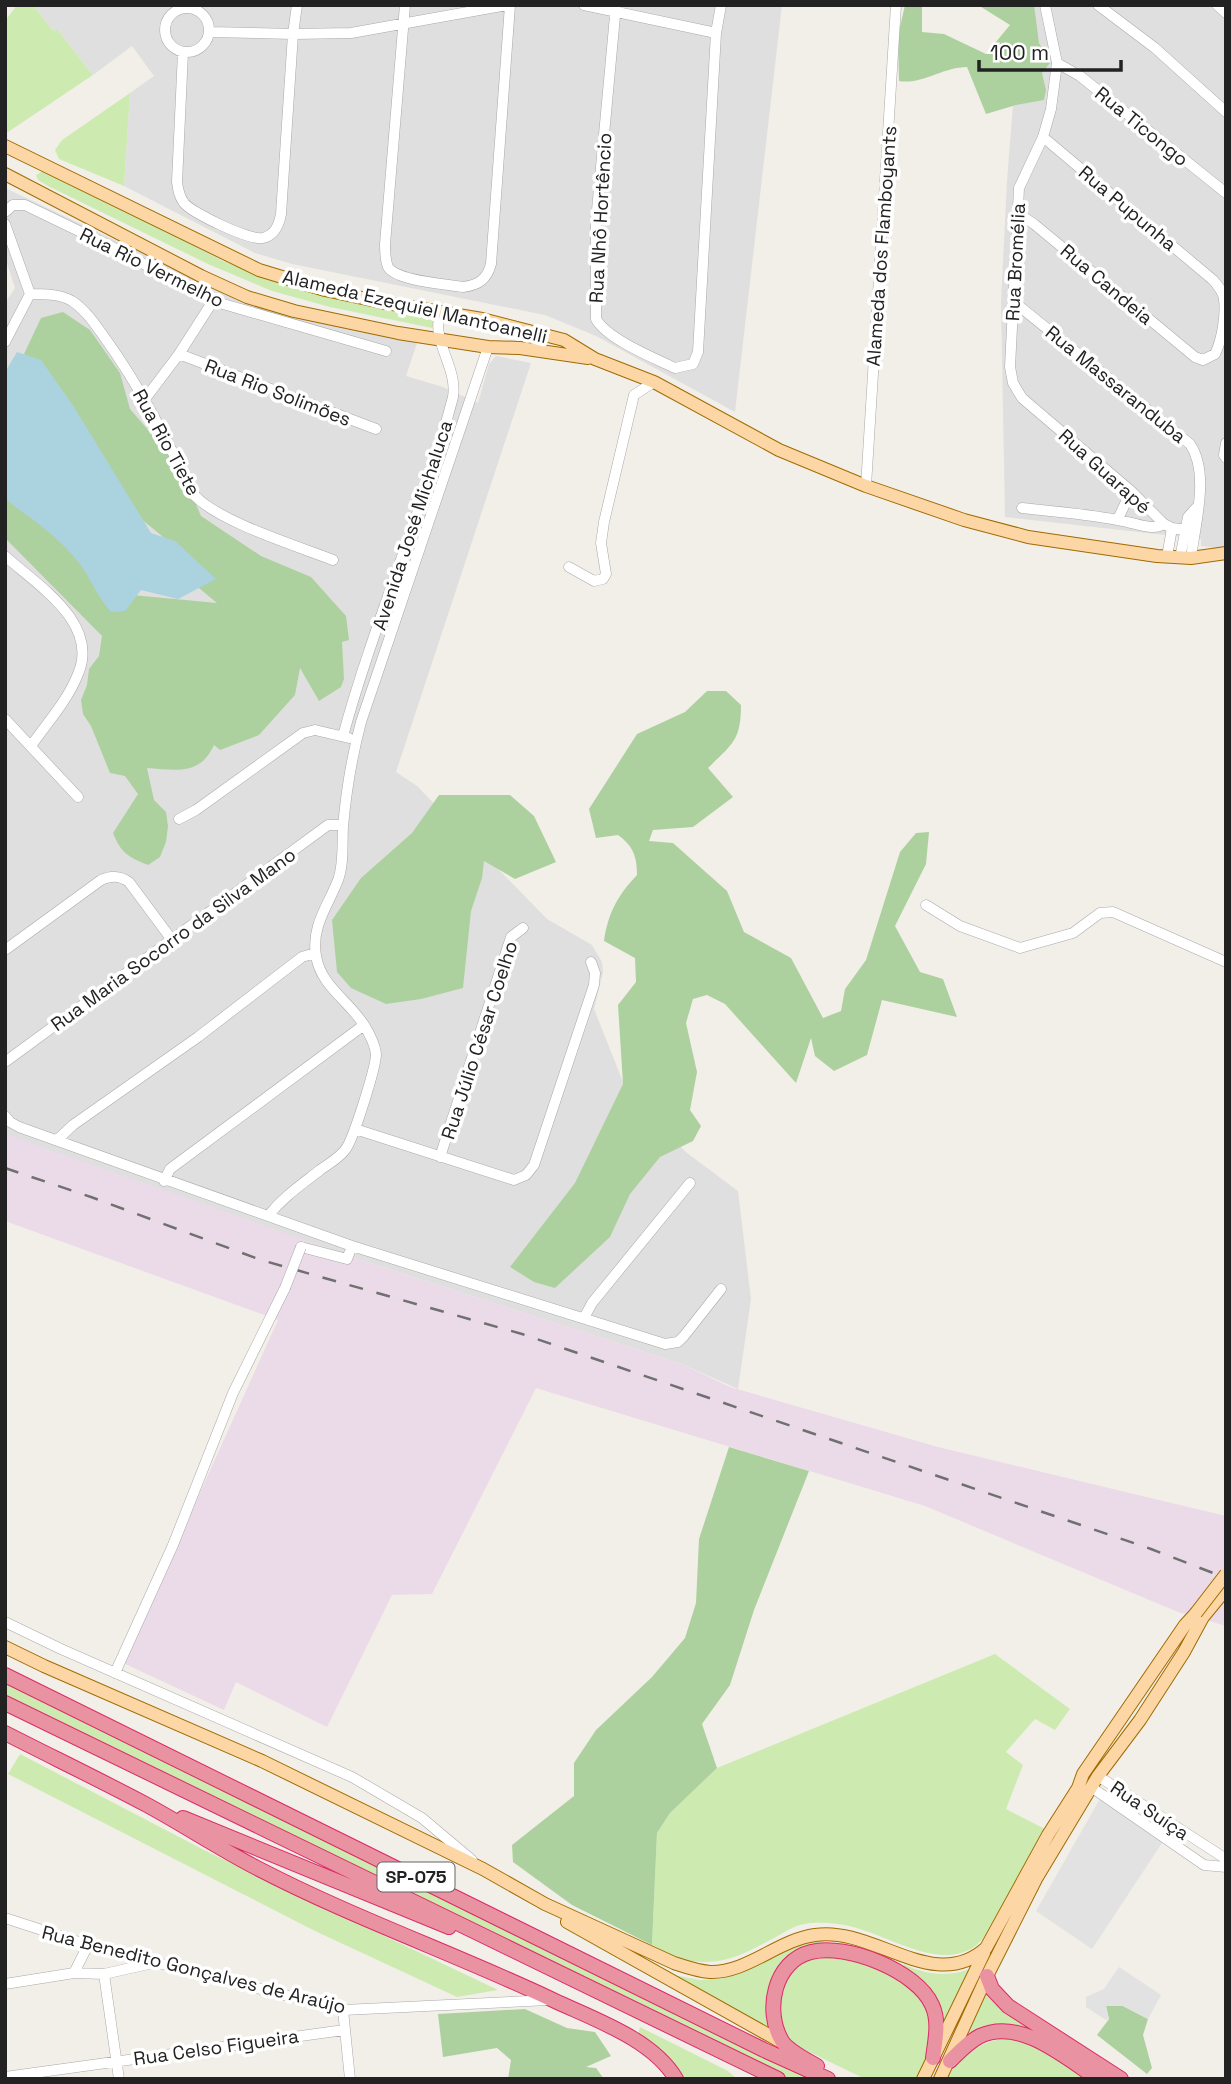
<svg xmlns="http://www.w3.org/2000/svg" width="1231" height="2084" font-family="'Space Grotesk',sans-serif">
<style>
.residential{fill:#e0dfdf}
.industrial{fill:#ebdbe8}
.grass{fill:#cdebb0}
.forest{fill:#add19e}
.parking{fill:#e2e2e2}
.water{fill:#aad3df}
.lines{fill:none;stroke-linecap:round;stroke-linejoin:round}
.minor-casing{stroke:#a9a9a9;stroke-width:11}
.major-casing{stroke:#a06b00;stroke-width:14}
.highway-casing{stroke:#dc2a67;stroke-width:16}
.minor{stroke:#fff;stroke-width:10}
.major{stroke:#fcd6a4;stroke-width:12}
.highway{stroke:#e892a2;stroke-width:14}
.rail{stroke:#707070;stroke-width:2.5;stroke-dasharray:14 14;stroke-linecap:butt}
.minor-bridge-casing{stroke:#a9a9a9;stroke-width:11;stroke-linecap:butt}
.major-bridge-casing{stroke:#a06b00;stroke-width:14;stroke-linecap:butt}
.minor-bridge{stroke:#fff;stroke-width:10}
.major-bridge{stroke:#fcd6a4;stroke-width:12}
.labels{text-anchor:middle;stroke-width:7;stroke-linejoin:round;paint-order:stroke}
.shield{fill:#fff;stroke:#646464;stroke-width:2}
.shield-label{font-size:18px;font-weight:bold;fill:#222}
.street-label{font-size:19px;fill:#222;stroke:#fff}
</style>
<rect width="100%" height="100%" fill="#f2efe9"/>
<!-- residential -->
<path class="residential" d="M33,5H782L735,412L596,336L545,315L292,264L255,253L124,186L130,93L154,76L132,46L93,75L57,29L53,31Z
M1017,5H1226V549L1201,546V539L1005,517L1001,302L1007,181L1016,66Z
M5,188L157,260L210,288L273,311L417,343L406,376L443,387L478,403L489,364L496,356L531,363L396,772L417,786L547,919L592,945L602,962L603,972L594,1009L629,1097L687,1153L738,1191L751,1299L738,1389L682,1364L361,1260L5,1138V303L15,288L5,257Z"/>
<!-- industrial -->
<path class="industrial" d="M5,1134L361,1260L682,1364L730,1387L938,1447L1226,1516V1626L1178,1612L925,1506L536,1388L432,1594L392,1595L327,1727L236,1682L224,1710L123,1663L278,1320L5,1221Z"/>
<!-- grass -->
<path class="grass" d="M17,5H33L53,31L57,29L93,75L5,134V21Z
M130,93L124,186L59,159L55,150L62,140Z
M43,171L121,208L223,261L268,278L438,317L432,328L330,307L272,291L208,264L48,186L38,180L36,175Z
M995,1654L1070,1709L1055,1730L1035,1719L1006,1752L1023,1765L1006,1809L1045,1829C1031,1855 995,1934 974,1947C934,1973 881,1928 837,1924C828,1923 815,1922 805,1924C795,1925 785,1932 776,1937C747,1952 726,1966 691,1961C678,1959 664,1951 652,1945L657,1833L670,1813L717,1768Z
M5,1680L816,2079H789L5,1695Z
M20,1754L206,1851L498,1990L457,1997L315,1931L8,1774Z
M824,1940L823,1944L782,1966L773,2029L769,2030L673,1975L701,1980L723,1978L740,1973L800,1944Z
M831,1953L867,1964L912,1987L932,2015L928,2059L917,2079H865L793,2044L784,2030L779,2013L780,1989L787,1974L803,1960Z
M904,1964C927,1976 950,1977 973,1968L944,2030C941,1997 930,1985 903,1967Z
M987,1989L1040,2031C1011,2025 997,2018 968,2034Z
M640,2027L728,2071L737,2079H681L670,2058L638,2034Z
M1005,2038L1026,2041L1091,2079H947C961,2054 978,2043 1005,2038Z"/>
<!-- forest -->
<path class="forest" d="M905,5H922V32L944,34L986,54L1010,25L978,5H1034L1039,43L1050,63L1042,73L1046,90L1044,100L1016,105L986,114L967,67C943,67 922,85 899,81L898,36Z
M63,312L90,330L120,373L130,409L180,467L201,516L261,556L311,577L346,616L349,640L342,642L344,679L341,687L319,701L300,668L295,695L259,735L220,750L214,745C200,776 176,770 147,768L154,800L166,812L168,826L166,842L160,857L148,865C128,857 121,853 113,833L138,794L125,776L110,773L91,726L83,714L81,700L87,685L89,669L99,656L102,636L5,538V469L122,594L217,603L194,584L185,555L140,518L71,405L24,354L41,318Z
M707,691H726L741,705C741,741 732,744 708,768L733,797L693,827L653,830L649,841L673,843L727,891L744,932L791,958L823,1018L841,1011L845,989L866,960L900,852L916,833L929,832L926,864L895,926L920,972L943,979L957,1017L882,1000L867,1055L834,1071L815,1056L811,1038L796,1083L725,1004L707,995L693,999L686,1023L697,1072L690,1110L701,1126L693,1141L660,1157L630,1194L610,1237L555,1288L534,1282L510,1267L575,1183L623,1084L618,1005L636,982L635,958L604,941C608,913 618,895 637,875C637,856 633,846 618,835L596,838L589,809L637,734L685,712Z
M439,795H510L534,816L556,862L515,879L484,861L482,878L471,911L463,988L421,999L386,1004L351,988L337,972L332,920L361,878L412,833Z
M729,1447L809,1471L754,1610L730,1685L702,1724L717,1768L670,1813L657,1833L652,1945L572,1905L513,1862L512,1845L574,1796V1763L596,1730L652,1677L685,1638L696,1603L699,1539Z
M1106,2006H1123L1148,2019L1143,2035L1152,2068L1147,2074L1097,2035L1109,2019Z
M525,2009L567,2028L595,2032L611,2056L586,2067L596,2068L604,2079H508L511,2060L497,2048L443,2057L438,2014Z"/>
<!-- parking -->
<path class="parking" d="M1101,1797L1164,1840L1092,1949L1036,1911Z
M1119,1967L1161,1995L1148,2019L1123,2006H1106L1109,2019L1106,2020L1086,2007V1997L1104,1989Z"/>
<!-- water -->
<path class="water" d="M17,352L41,360L74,407L151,533L175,541L216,579L178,599L141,590L125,611L111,612C98,597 94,586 84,570C66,542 32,519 5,499V372Z"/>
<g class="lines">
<!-- minor casing -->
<g class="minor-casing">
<path id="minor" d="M405,5L385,244C385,251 385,260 388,267C396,281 447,284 463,287C479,285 487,279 491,264L510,5
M584,5L716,33
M616,5L596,221V319C607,339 654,358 675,368L693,364L698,352L716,33L721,5
M1045,5L1057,63L1051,109L1043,137L1019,188L1010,367L1013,383L1022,398L1131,491L1164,524L1172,528L1195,531
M1098,5L1155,48L1226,112
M1217,5L1226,13
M165 30a22 22 0 1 1 44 0a22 22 0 1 1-44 0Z
M209,32L293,34L351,33L507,5
M183,52L177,182C178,190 179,196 184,203C192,213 250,241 263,238C275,235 279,225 281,214L293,34L297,5
M1057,63L1080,76L1226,193
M5,212L13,205H25L110,246L213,301L386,351
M1017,213L1034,224L1195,357L1203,360L1215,354C1222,340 1226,315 1224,299C1223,291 1218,286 1213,280L1043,137
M5,224L30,294
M30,294C44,294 60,294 72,301C87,311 97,327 107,341C142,390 168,443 195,496C220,522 297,546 333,560
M1014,302L1190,444C1210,473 1195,524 1191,558
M5,342L30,294
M179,354L376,429
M145,399L179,354L213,301
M1226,443L1224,455L1226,458
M866,486L896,5
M1022,508C1056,512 1093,514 1127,522C1138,524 1154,531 1164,524
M1118,519L1131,491
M5,556C37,585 100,623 78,674C68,700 47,723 31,746
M1167,557L1172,528
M1180,558L1188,517L1197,507
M569,567L594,581L603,579L606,574L601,543L604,522L634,395L654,382
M5,719L78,797
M343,736C374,622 423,512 453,397C458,368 431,341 440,313
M179,819L196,810L303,733L315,730L349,738
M926,905L960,926L1020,948L1073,933L1100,913L1113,912L1226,962
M5,950L101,880C111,876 119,875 129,882L172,940
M5,1062L328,825H343
M5,1116L10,1122L19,1127L352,1246L665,1344L678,1342L684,1336L721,1289
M355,1129L514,1180L526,1175L534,1165L594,985L595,973L591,962
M57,1140L73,1125L198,1037L302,957L315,953
M440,1157L511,937L523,928
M164,1181L170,1169L364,1025
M268,1216C283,1197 301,1185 320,1170C328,1164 338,1159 345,1150C353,1141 376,1067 376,1054C375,1045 369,1033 364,1025C348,1000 321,986 316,956C311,926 328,906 338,880C344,864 342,844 343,827C346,792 352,756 361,722L488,347
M301,1247L347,1259L352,1246
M584,1318L592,1303L690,1183
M5,1622L61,1649L352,1777L422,1818L472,1860
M115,1673L173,1545L233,1393L285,1288
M1098,1776L1226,1859
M1091,1787L1204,1865L1226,1867
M5,1918L88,1945L343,2010L549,2000
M74,1973L88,1945
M104,1974L119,2079
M5,1984L74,1973L104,1974L153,1963
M343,2010L350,2079
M5,2077L344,2030"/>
</g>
<!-- major casing -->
<g class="major-casing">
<path id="major" d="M5,146L259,270L325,290L381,302L482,319L564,340L595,359L654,382L779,450L866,486L964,520L1028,537L1157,556L1191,558L1226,553
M5,174L201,276L247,297L294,311L398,333L488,347L520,348L588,358
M5,1647L44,1666L262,1761L483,1869L545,1904L674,1963C686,1967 697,1971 710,1972C747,1973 778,1940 815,1935C874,1926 934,1995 986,1948L1048,1835L1078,1788L1083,1774L1185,1625L1196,1613
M567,1922L783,2043
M923,2079L984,1953
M940,2079L987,1976L1036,1879L1098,1776L1140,1720L1184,1652L1203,1617L1226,1589"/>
</g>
<!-- highway casing -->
<g class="highway-casing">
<path id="highway" d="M5,1675L764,2050L828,2079
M5,1703L778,2079
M5,1733C52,1757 100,1780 147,1805C184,1825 220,1849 257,1868C353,1918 456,1954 553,2000C593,2019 653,2039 676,2079
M183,1818L449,1927
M987,1976L992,1989L1008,2006L1121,2079
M950,2061C959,2052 968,2042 980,2036C1020,2017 1066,2058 1098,2079
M817,2066C807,2060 788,2051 782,2041C764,2011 774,1961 811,1952C847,1943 917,1971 932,2005C940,2022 935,2041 933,2058"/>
</g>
<!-- minor -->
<use href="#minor" class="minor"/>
<!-- major -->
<use href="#major" class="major"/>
<!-- highway -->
<use href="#highway" class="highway"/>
<!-- rail -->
<path class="rail" d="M5,1168L91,1197L261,1260L522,1334L1151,1549L1226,1578"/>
<!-- minor-bridge casing -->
<g class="minor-bridge-casing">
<path id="minor-bridge" d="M285,1288L301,1247"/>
</g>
<!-- major-bridge casing -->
<g class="major-bridge-casing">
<path id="major-bridge" d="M1196,1613L1226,1574"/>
</g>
<!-- minor-bridge -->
<use href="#minor-bridge" class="minor-bridge"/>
<!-- major-bridge -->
<use href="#major-bridge" class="major-bridge"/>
</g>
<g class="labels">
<!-- shield labels -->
<rect class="shield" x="377.5" y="1862.5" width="77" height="29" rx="5"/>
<g class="shield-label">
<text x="416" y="1883">SP-075</text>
</g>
<!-- street labels -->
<g class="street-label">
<text transform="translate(1142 126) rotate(39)" y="7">Rua Ticongo</text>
<text transform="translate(1128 208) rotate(40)" y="7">Rua Pupunha</text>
<text transform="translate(600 218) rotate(-87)" y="7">Rua Nhô Hortêncio</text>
<text transform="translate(881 246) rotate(-86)" y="7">Alameda dos Flamboyants</text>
<text transform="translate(1015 262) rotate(-87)" y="7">Rua Bromélia</text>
<text transform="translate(152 267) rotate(26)" y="7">Rua Rio Vermelho</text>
<text transform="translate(1107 284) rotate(40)" y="7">Rua Candeia</text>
<text transform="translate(415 306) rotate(13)" y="7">Alameda Ezequiel Mantoanelli</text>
<text transform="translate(1116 384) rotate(39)" y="7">Rua Massaranduba</text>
<text transform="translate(278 392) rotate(21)" y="7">Rua Rio Solimões</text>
<text transform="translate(167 442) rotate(61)" y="7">Rua Rio Tiete</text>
<text transform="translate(1105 471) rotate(42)" y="7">Rua Guarapé</text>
<text transform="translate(412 525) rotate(-72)" y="7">Avenida José Michaluca</text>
<text transform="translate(173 939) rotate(-36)" y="7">Rua Maria Socorro da Silva Mano</text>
<text transform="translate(479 1040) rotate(-72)" y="7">Rua Júlio César Coelho</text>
<text transform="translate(1150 1810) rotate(34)" y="7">Rua Suíça</text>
<text transform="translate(194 1969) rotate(14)" y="7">Rua Benedito Gonçalves de Araújo</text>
<text transform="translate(216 2047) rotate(-8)" y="7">Rua Celso Figueira</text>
</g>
</g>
<!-- border -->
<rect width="1231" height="2084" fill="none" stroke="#222222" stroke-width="14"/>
<!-- scale -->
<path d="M979 60v10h142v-10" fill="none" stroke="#222222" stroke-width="3.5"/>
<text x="990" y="60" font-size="21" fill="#222222" stroke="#ffffff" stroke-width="5" paint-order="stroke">100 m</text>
</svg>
